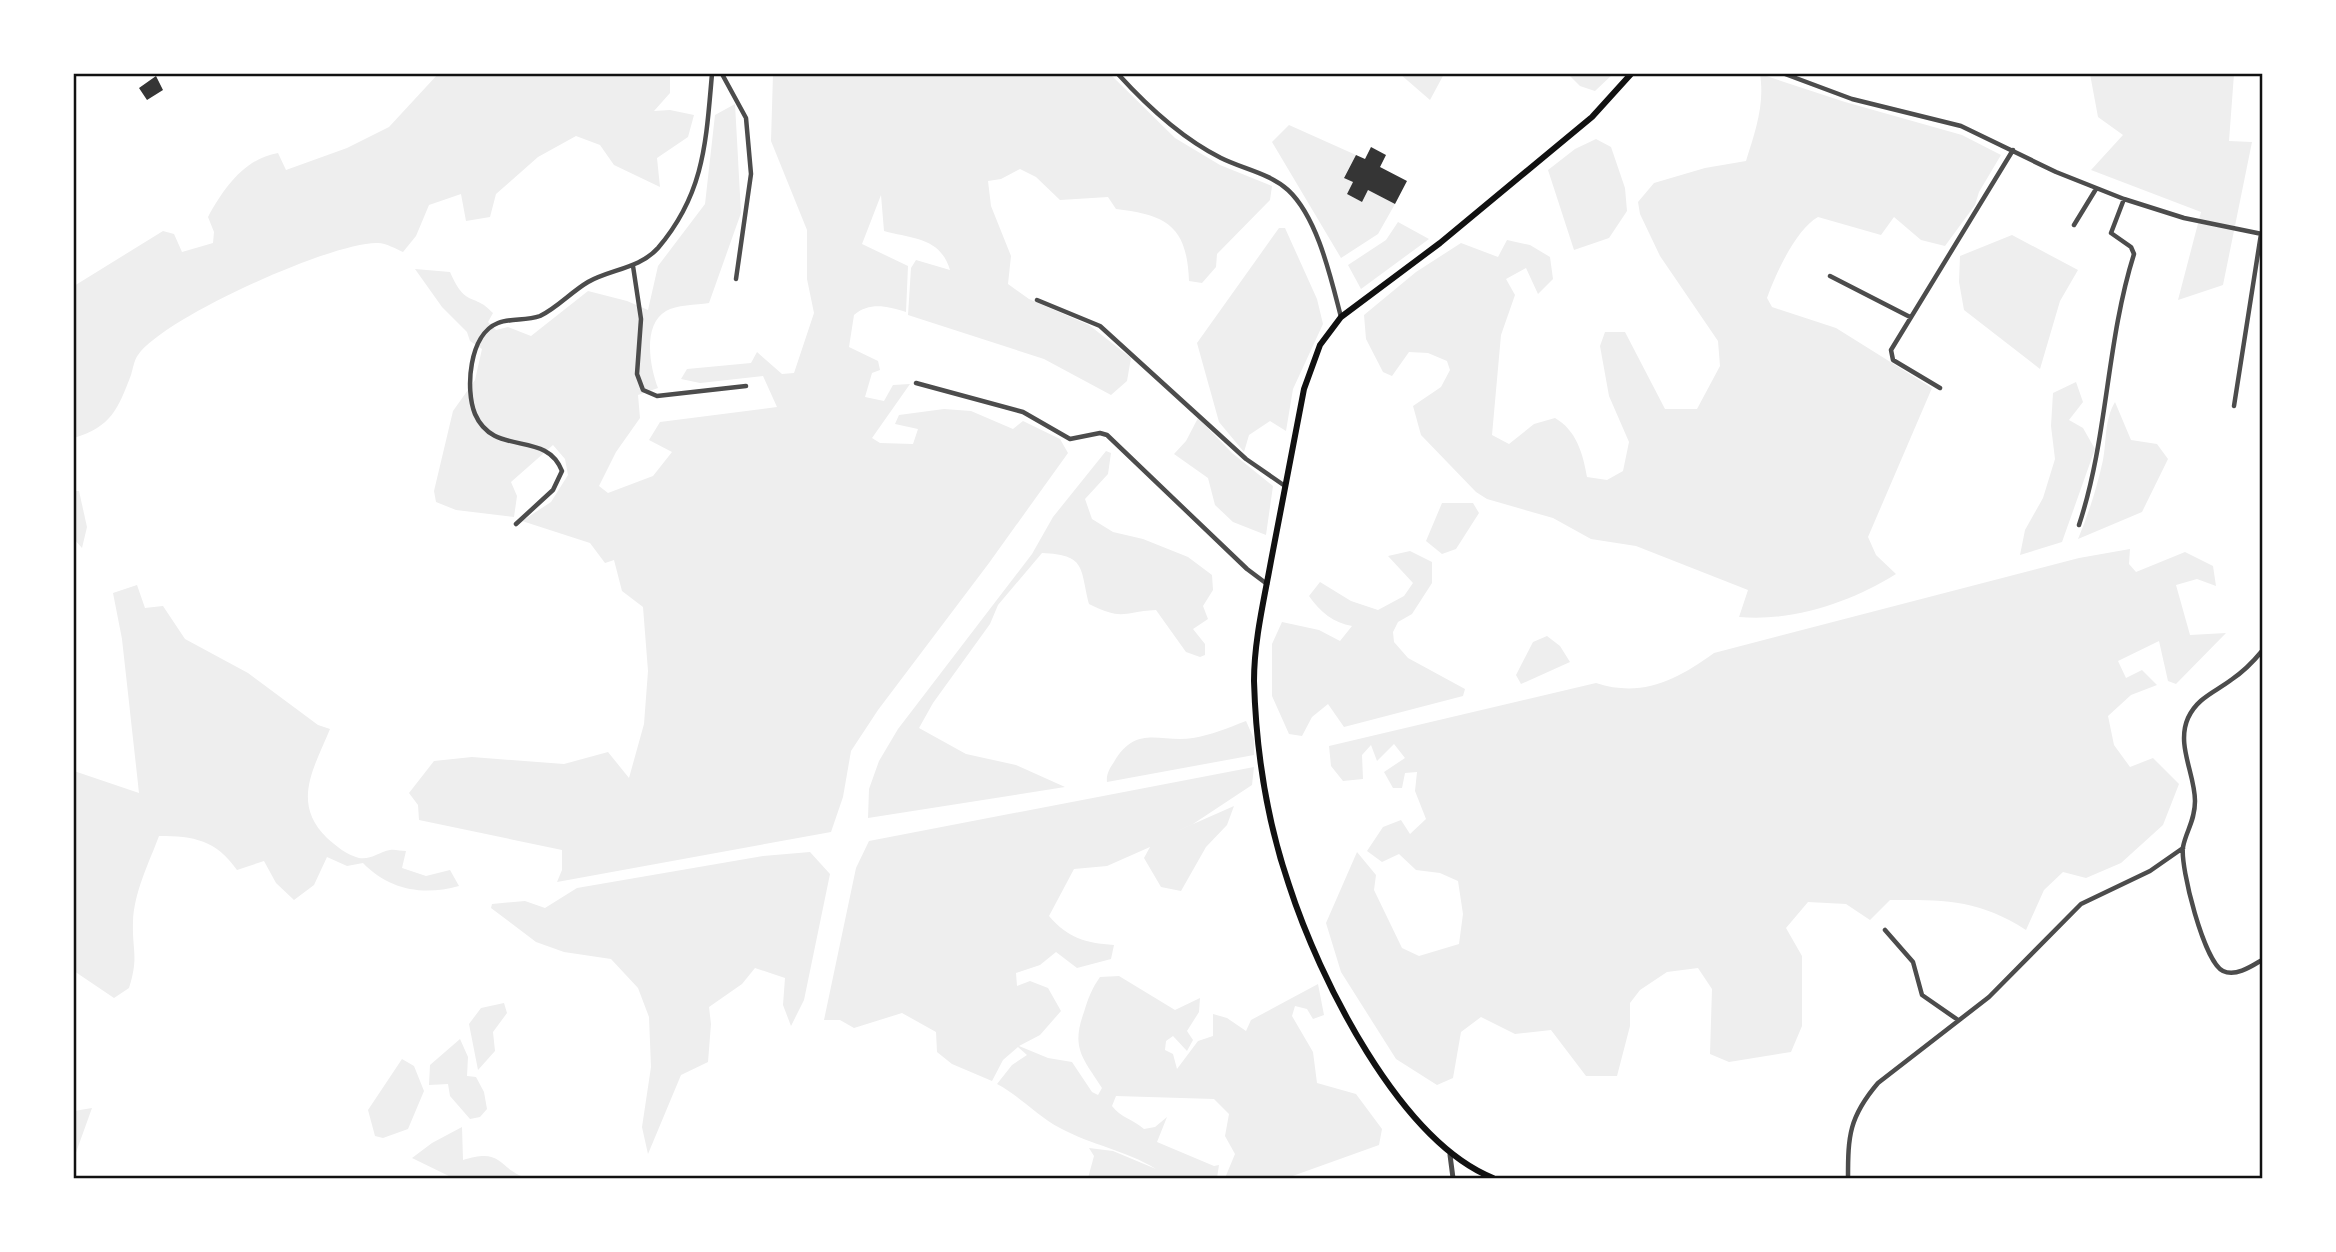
<svg xmlns="http://www.w3.org/2000/svg" width="2336" height="1252" font-family="'DM Sans',sans-serif">
<style>
.green{fill:#eee}
.building{fill:#353535}
.lines{fill:none;stroke-linecap:round;stroke-linejoin:round}
.minor{stroke:#4c4c4c;stroke-width:4.5}
.tertiary{stroke:#4c4c4c;stroke-width:5}
.secondary{stroke:#111;stroke-width:6}
.neatline{fill:none;stroke:#111;stroke-width:2.5}
</style>
<rect width="100%" height="100%" fill="#fff"/>
<!-- green -->
<path class="green" d="M438,74H670V93L654,111L670,110L694,115L688,137L657,158L660,187L614,165L600,145L576,136L538,157L496,194L490,217L466,221L461,194L429,205L416,236L403,252C396,249 386,243 378,243C334,241 163,318 138,355C134,360 133,369 131,375C118,409 111,427 74,438V286L163,231L174,234L182,252L213,243L214,232L208,217C224,188 244,159 278,153L286,170L347,148L389,127Z
M773,74H1110L1175,138L1220,165L1272,186L1270,200L1217,254L1216,267L1202,283L1189,281C1187,226 1167,215 1116,209L1108,197L1060,200L1036,177L1020,169L1001,179L988,181L991,206L1011,256L1008,284L1029,299L1089,325L1131,358L1127,381L1111,395L1044,359L908,315L911,268L916,260L950,270C940,237 913,239 884,231L881,195L862,244L908,266L906,312C886,306 870,302 854,315L849,347L878,361L880,370L872,373L865,397L884,401L893,385L910,384L872,438L880,443L913,444L918,429L895,424L899,415L944,409L971,411L1013,429L1023,421L1060,439L1068,453L989,563L878,710L851,751L843,797L831,832L557,882L562,870V850L419,820L418,805L409,793L434,761L472,757L564,764L608,752L629,778L644,724L648,671L643,607L622,591L614,560L605,563L590,543L522,521L551,502L568,475L565,459L553,445L511,482L517,496L514,517L456,510L436,502L434,491L453,411L475,380L482,349L470,341L467,332L442,307L415,269L450,272C466,309 474,292 493,313L488,322L496,330L508,327L531,336L588,291L627,301L648,310L658,266L705,204L715,115L735,104L741,213L709,303C696,305 676,305 666,311C642,325 650,367 658,388L638,395L640,418L616,452L599,486L608,493L653,476L672,452L649,440L660,422L777,407L763,376L700,383L681,379L687,369L751,363L757,352L782,374L794,373L814,313L807,279V230L771,141Z
M1400,74H1444L1430,100Z
M1568,74H1613L1595,91L1580,86Z
M1760,74L1845,102L1962,135L2001,155L1979,192L1975,205L1945,246L1921,240L1894,217L1881,235L1818,217C1796,229 1775,275 1767,298L1772,307L1836,328L1932,388L1868,537L1876,555L1896,574C1851,602 1793,622 1739,617L1748,590L1636,546L1591,539L1553,518L1487,499L1476,492L1421,435L1413,406L1441,387L1450,370L1447,361L1428,353L1409,352L1392,376L1383,372L1366,339L1364,315L1416,272L1461,243L1498,257L1507,240L1530,245L1550,257L1553,279L1538,294L1526,268L1506,279L1515,295L1501,335L1492,435L1509,444L1534,424L1555,418C1576,430 1583,453 1587,477L1607,480L1623,471L1629,442L1609,396L1600,346L1605,332H1625L1665,409H1697L1720,366L1718,341L1660,256L1640,214L1627,211L1609,238L1574,250L1548,170L1575,149L1596,139L1611,147L1625,188L1627,211L1640,214L1638,202L1654,183L1705,168L1746,161C1755,132 1765,105 1760,74Z
M2090,74H2234L2229,141L2252,142L2223,285L2178,300L2201,212L2091,170L2123,135L2098,117Z
M1289,125L1356,155L1344,177L1353,182L1347,194L1362,202L1368,190L1395,204L1378,234L1341,258L1272,142Z
M1398,222L1429,239L1361,289L1348,265L1386,240Z
M1279,228H1285L1317,299L1323,324L1293,389L1286,431L1270,421L1249,435L1244,452L1219,422L1197,343Z
M2012,235L2078,270L2060,301L2040,369L1964,310L1959,282L1960,256Z
M2076,382L2083,402L2069,420L2083,428L2095,449L2062,542L2020,555L2025,530L2043,498L2055,459L2051,426L2053,393Z
M2115,402L2131,440L2157,444L2168,459L2142,512L2078,539C2089,513 2097,487 2103,460C2107,439 2104,421 2115,402Z
M1198,418L1232,453L1273,486L1266,535L1233,522L1215,505L1208,478L1174,454L1186,441Z
M1106,451L1111,453L1108,474L1085,499L1092,519L1113,532L1143,539L1188,557L1212,575L1213,590L1203,606L1208,619L1193,629L1205,644V655L1200,657L1186,652L1156,610C1121,612 1124,621 1089,604C1080,567 1086,555 1042,553L998,605L990,624L933,703L919,728L966,754L1016,765L1065,787L868,818L869,789L879,761L898,729L1032,554L1053,517Z
M74,491H79L87,527L82,548L74,539Z
M1442,503H1473L1479,513L1456,549L1442,554L1426,541Z
M2130,549L2129,564L2136,572L2185,552L2213,566L2216,586L2197,579L2176,585L2190,635L2226,633L2176,684L2168,681L2159,641L2118,661L2126,678L2142,670L2157,685L2131,695L2108,716L2114,745L2130,767L2153,758L2179,784L2163,825L2121,863L2086,878L2063,872L2044,890L2026,930C1978,899 1944,900 1890,900L1870,920L1846,904L1808,902L1786,928L1802,956V1026L1791,1052L1729,1062L1710,1054L1712,989L1698,968L1667,972L1640,990L1630,1003V1026L1617,1076H1586L1551,1030L1515,1034L1481,1017L1461,1032L1453,1078L1437,1085L1396,1059L1341,972L1326,923L1357,852L1376,875L1374,890L1402,948L1419,956L1459,944L1463,914L1458,881L1440,873L1416,870L1399,854L1382,862L1367,851L1383,827L1401,820L1410,834L1426,819L1415,791L1417,772L1405,773L1402,788H1393L1384,772L1405,758L1394,744L1377,761L1371,745L1362,755L1363,779L1343,781L1331,766L1329,746L1596,683C1642,698 1677,680 1714,653L2079,558Z
M1410,551L1432,562V583L1412,614L1398,622L1393,632L1394,642L1408,658L1465,689L1463,696L1344,727L1328,704L1312,717L1302,736L1289,734L1272,696V644L1282,622L1319,630L1340,641L1352,626C1334,623 1320,612 1309,596L1320,582L1351,601L1378,610L1404,596L1413,583L1388,556Z
M137,585L145,608L163,606L185,639L248,673L318,725L330,729C314,768 291,803 327,838C336,846 347,855 359,858C371,860 379,852 390,850C394,849 401,851 406,851L402,868L426,876L450,870L459,886C423,896 389,890 363,863L347,866L327,857L314,885L294,900L276,883L264,861L237,870C216,840 194,836 159,836C149,863 134,892 133,922C132,951 139,956 129,988L114,998L74,971V771L139,793L122,639L113,593Z
M1547,636L1560,646L1570,662L1521,684L1516,675L1533,642Z
M1246,721L1254,739V755L1107,782C1106,774 1110,768 1114,762C1136,724 1160,743 1193,738C1211,735 1228,728 1246,721Z
M1254,767L1252,785L1193,824L1157,840L1234,806L1227,825L1206,847L1181,891L1161,887L1144,858L1150,847L1107,866L1074,869L1049,916C1068,938 1085,943 1114,945L1111,959L1077,968L1056,952L1040,965L1016,973L1017,986L1030,981L1048,988L1061,1011L1040,1035L1019,1046L1048,1058L1072,1062L1092,1092L1098,1095L1102,1088C1082,1057 1071,1048 1084,1012C1088,999 1092,988 1100,977L1119,976L1175,1010L1200,998L1199,1012L1187,1031L1193,1040L1187,1051L1173,1036L1166,1041L1165,1050L1173,1054L1177,1069L1198,1041L1213,1036V1014L1227,1018L1246,1031L1251,1020L1318,984L1324,1015L1313,1019L1307,1009L1295,1006L1292,1016L1313,1052L1317,1083L1356,1094L1382,1129L1379,1145L1287,1178H1225L1235,1154L1225,1136L1229,1114L1214,1099L1116,1096L1112,1106C1121,1118 1133,1119 1144,1129L1155,1127L1167,1117L1157,1142L1214,1166L1219,1165L1217,1178H1088L1094,1156L1089,1148L1113,1151L1156,1169C1125,1150 1091,1145 1060,1128C1037,1116 1020,1096 997,1084L1012,1065L1027,1055L1018,1047L1003,1060L992,1081L952,1064L937,1052L936,1032L902,1013L854,1028L840,1020H824L856,868L869,841Z
M810,852L830,874L804,1000L791,1026L783,1005L785,978L755,968L742,984L709,1007L711,1024L708,1062L681,1075L648,1154L642,1127L651,1067L649,1017L638,988L611,959L564,952L536,942L491,908L492,904L525,901L545,908L577,888L763,856Z
M504,1003L507,1013L493,1032L495,1051L478,1070L469,1024L481,1008Z
M460,1039L468,1057L467,1076L476,1077L484,1092L487,1109L480,1117L470,1119L450,1096L448,1084L429,1085L430,1065Z
M402,1059L414,1066L424,1091L408,1129L383,1138L375,1136L368,1110Z
M92,1108L74,1158V1111Z
M462,1127L463,1160C504,1147 497,1169 527,1178H453L412,1158L432,1143Z"/>
<!-- building -->
<path class="building" d="M156,76L163,90L147,100L139,88Z
M1371,147L1386,155L1380,167L1407,181L1395,204L1368,190L1362,202L1347,194L1353,182L1344,178L1356,155L1365,159Z"/>
<g class="lines">
<!-- minor -->
<path class="minor" d="M722,74L746,118L751,174L736,279
M1118,74C1147,106 1181,138 1221,158C1243,169 1269,173 1288,190C1318,218 1331,279 1341,317
M1785,74L1852,99L1961,126L2056,172L2124,199L2184,218L2262,234
M2074,225L2096,189
M633,266L641,319L637,374L643,390L657,396L746,386
M1830,276L1910,317
M1037,300L1100,326L1246,459L1285,486
M916,383L1023,412L1070,439L1100,433L1107,435L1247,569L1267,584
M1940,388L1893,360L1891,350L2013,150
M2234,406L2261,234
M516,524L553,490L562,471C546,429 494,458 475,414C465,390 469,334 498,323C511,318 526,321 540,316C557,308 571,292 588,282C611,269 639,269 658,248C705,193 706,140 712,74
M2079,525C2108,437 2106,343 2134,254L2131,247L2111,233L2124,199
M2262,651C2253,662 2243,672 2231,680C2215,692 2197,698 2188,718C2176,745 2195,774 2195,801C2195,821 2186,831 2183,847C2180,867 2204,962 2223,971C2236,977 2252,966 2262,960
M1885,930L1913,962L1922,995L1958,1020
M1848,1178C1848,1136 1849,1117 1878,1083L1989,997L2081,904L2150,871L2183,848"/>
<!-- tertiary -->
<path class="tertiary" d="M1450,1155L1453,1178"/>
<!-- secondary -->
<path class="secondary" d="M1493,1178C1399,1140 1319,978 1289,885C1267,821 1256,749 1254,681C1254,641 1264,600 1271,561C1282,503 1293,446 1304,389L1320,345L1341,317L1440,243L1592,117L1631,74"/>
</g>
<!-- border -->
<rect width="2336" height="1252" fill="none" stroke="#ffffff" stroke-width="150"/>
<rect x="75" y="75" width="2186" height="1102" class="neatline"/>
</svg>
